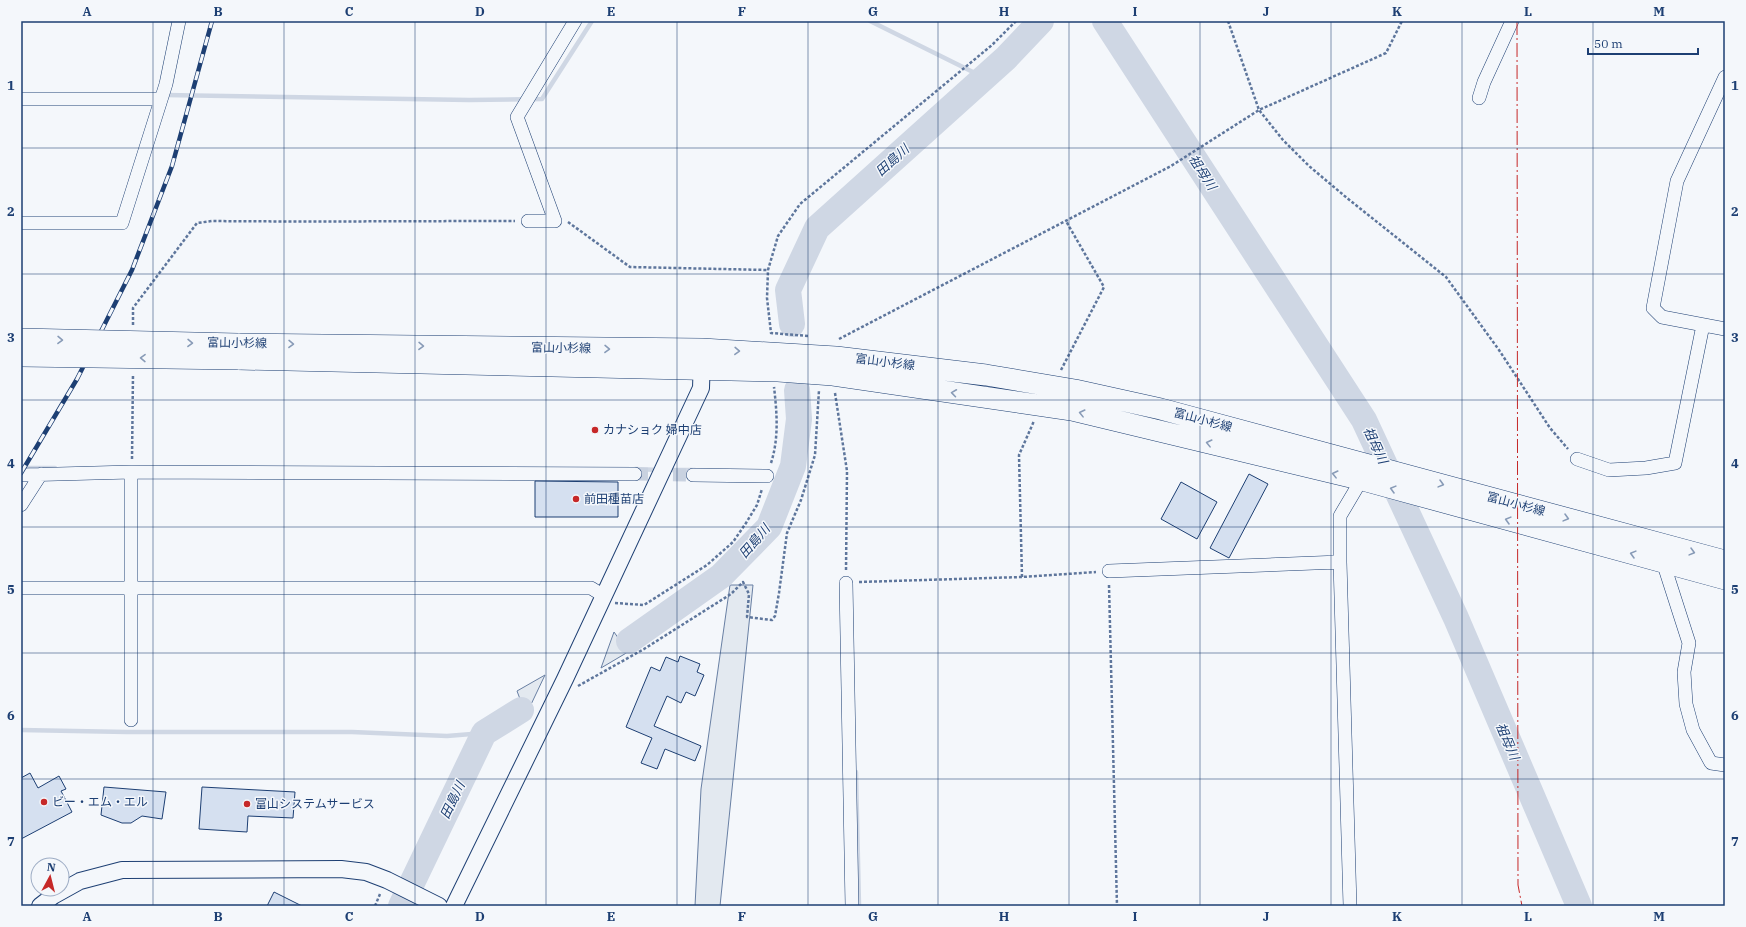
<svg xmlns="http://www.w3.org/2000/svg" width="1746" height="927" font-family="'IBM Plex Serif','Noto Sans JP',serif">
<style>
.green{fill:#e3e9f0;stroke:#687fa3}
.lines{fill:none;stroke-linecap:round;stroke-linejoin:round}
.stream{stroke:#cfd7e4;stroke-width:4.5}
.river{stroke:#cfd7e4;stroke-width:26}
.building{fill:#d5e0f0;stroke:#1d3f73}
.minor-tunnel{stroke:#c9d2e0;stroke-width:13;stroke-dasharray:13 6;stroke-linecap:butt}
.minor-casing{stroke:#1d3f73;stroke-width:14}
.tertiary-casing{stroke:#1d3f73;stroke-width:18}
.primary-casing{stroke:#1d3f73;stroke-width:22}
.path{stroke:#5e769c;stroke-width:2.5;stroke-dasharray:3 2;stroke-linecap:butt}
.minor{stroke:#f4f7fb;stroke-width:13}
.tertiary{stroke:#f4f7fb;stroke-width:16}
.primary{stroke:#f4f7fb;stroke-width:21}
.rail-casing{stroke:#1d3f73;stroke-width:4.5}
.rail{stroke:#f4f7fb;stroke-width:3;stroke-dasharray:9;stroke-linecap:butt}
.primary-bridge-casing{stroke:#1d3f73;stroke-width:22;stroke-linecap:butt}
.primary-bridge{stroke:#f4f7fb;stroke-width:21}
.power{stroke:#c62828;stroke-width:1;stroke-dasharray:14 3 2 3;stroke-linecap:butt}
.oneway{stroke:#889bb7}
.grid{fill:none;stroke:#1d3f73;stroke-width:1;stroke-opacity:0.55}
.poi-dot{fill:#c62828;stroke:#f4f7fb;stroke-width:1.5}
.labels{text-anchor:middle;stroke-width:3;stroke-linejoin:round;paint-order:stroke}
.street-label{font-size:12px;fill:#1d3f73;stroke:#f4f7fb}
.poi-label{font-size:12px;fill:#1d3f73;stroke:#f4f7fb;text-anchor:start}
.water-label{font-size:13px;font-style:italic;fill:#1d3f73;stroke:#f4f7fb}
.neatline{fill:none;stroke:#1d3f73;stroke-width:1.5}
.grid-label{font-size:13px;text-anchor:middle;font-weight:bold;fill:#1d3f73}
</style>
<rect width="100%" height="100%" fill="#f4f7fb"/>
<!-- green -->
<path class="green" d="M730,585H753L720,906H695L701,789Z
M614,632L628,652L601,668Z
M545,675L526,715L517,691Z"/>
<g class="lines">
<!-- stream -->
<path class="stream" d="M870,21L983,77
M165,95L469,100L542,99L592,21
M21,468H55
M635,469L659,470
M667,470H695
M21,730L127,732H352L447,736L484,733
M856,772L859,906"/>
<!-- river -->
<path class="river" d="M1105,21L1364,420L1456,618L1579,906
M792,324L788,290L817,228L1006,58L1041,21
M629,641L721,576L769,527L793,466L799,419L797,390
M401,906L484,733L521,710"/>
</g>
<!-- building -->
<path class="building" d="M1249,474L1268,484L1229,558L1210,548Z
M535,481L618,482V517H535Z
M1181,482L1217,502L1197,539L1161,519Z
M680,656L700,664L697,672L704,675L695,696L686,692L681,703L667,696L654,726L701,746L695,761L665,749L657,769L641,763L652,738L626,727L651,667L660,671L666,657L678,662Z
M30,773L38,788L59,776L66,789L61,791L72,812L21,839V778Z
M104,787L166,792L162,819L142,816L131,823H122L101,815Z
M202,787L295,792L293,818L248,816L247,832L199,829Z
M274,892L302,906H267Z"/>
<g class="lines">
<!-- minor-tunnel -->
<path class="minor-tunnel" d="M635,474L693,475"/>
<!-- minor casing -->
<g class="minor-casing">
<path id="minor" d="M1725,77L1677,181L1653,308L1662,317L1725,329
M1479,98L1484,82L1512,21
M21,99H161
M528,221H555L517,117L575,21
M21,223H122L166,84L179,21
M1577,459L1609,470L1646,468L1675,463L1703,325
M21,475L131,472L635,474
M693,475L767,476
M21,505L41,474
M1340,562L1350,906
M1663,562L1689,643L1684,672L1686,704L1693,730L1711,763L1725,765
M1109,571L1340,562V516L1356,489L1359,479
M846,583L852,906
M21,588H591L604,596
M131,720V472"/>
</g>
<!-- tertiary casing -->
<g class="tertiary-casing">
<path id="tertiary" d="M40,906L53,896L80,881L122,870L341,869L366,872L387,880L439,906
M454,906L565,679L701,388L702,357"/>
</g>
<!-- primary casing -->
<g class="primary-casing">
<path id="primary" d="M238,344L702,349L836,357L986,375L1075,390L1161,409L1725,561
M238,359L778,371L833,375L1072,410L1359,479L1725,579"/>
</g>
<!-- path -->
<path class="path" d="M1228,21L1259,110L1283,140L1309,166L1347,198L1446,277L1499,350L1550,428L1568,449
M568,222L630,267L768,270
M133,325V308L197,223L212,221C313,222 414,221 515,221
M808,336L771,333L767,298L768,270L778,236L800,204L992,45L1016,21
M839,339L1171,166L1259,110L1386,53L1402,21
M1061,370L1104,287L1066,221
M835,393L847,471L846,571
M132,459L133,374
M771,463C779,438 777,413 774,387
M1022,577L1019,455L1034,421
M859,582L1022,577L1096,572
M1109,585L1117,906
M615,603L644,605L707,565L733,542L746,523L757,505L762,489
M578,686L644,649L731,594L743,582L749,594L747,617L772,620L775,616L779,593L787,533L801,500L815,455L819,390
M375,906L380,894"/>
<!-- minor -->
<use href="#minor" class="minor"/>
<!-- tertiary -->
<use href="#tertiary" class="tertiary"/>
<!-- primary -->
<use href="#primary" class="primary"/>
<!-- rail casing -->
<g class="rail-casing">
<path id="rail" d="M21,473L77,379L132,270L172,166L212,21"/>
</g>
<!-- rail -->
<use href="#rail" class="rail"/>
<!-- primary-bridge casing -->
<g class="primary-bridge-casing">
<path id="primary-bridge" d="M21,339L238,344
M21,356L238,359"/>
</g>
<!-- primary-bridge -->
<use href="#primary-bridge" class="primary-bridge"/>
<!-- power -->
<path class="power" d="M1517,21L1518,885L1522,906"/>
</g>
<!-- one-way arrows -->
<defs><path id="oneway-chevron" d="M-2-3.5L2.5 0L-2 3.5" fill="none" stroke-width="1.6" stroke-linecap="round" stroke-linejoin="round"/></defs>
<g class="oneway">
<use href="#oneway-chevron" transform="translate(60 340) rotate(1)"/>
<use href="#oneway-chevron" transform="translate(190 343) rotate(1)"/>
<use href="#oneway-chevron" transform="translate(291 344) rotate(1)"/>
<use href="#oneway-chevron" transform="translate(421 346) rotate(1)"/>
<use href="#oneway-chevron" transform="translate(607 349) rotate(1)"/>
<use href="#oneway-chevron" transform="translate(737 351) rotate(2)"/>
<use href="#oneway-chevron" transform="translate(143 358) rotate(-179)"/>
<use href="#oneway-chevron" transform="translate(954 393) rotate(-172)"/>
<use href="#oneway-chevron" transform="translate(1082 413) rotate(-166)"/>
<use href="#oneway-chevron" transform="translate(1209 443) rotate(-166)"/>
<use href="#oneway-chevron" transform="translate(1335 474) rotate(-166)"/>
<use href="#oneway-chevron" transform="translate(1441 484) rotate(15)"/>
<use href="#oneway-chevron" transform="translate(1393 489) rotate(-165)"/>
<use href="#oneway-chevron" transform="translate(1566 518) rotate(15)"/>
<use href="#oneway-chevron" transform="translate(1508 520) rotate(-165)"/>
<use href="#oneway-chevron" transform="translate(1692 552) rotate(15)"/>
<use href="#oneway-chevron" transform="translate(1633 554) rotate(-165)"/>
</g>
<!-- grid -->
<path class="grid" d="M153,21V906M284,21V906M415,21V906M546,21V906M677,21V906M808,21V906M938,21V906M1069,21V906M1200,21V906M1331,21V906M1462,21V906M1593,21V906M21,148H1725M21,274H1725M21,400H1725M21,527H1725M21,653H1725M21,779H1725"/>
<!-- markers -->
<g class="poi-dot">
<circle cx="595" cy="430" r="4"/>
<circle cx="576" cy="499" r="4"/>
<circle cx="44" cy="802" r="4"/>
<circle cx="247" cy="804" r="4"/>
</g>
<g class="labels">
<!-- street labels -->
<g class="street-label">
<text transform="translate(237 343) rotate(1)" y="4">富山小杉線</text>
<text transform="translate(561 348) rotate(1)" y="4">富山小杉線</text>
<text transform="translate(885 362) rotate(7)" y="4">富山小杉線</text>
<text transform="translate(1203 420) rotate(15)" y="4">富山小杉線</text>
<text transform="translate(1516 504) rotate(15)" y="4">富山小杉線</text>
</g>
<!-- poi labels -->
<g class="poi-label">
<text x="603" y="434">カナショク 婦中店</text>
<text x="584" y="503">前田種苗店</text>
<text x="52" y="806">ビー・エム・エル</text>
<text x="255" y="808">富山システムサービス</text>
</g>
<!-- water labels -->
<g class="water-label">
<text transform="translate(892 160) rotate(-42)" y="5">田島川</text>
<text transform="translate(1203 172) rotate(57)" y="5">祖母川</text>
<text transform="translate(1376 445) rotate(65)" y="5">祖母川</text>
<text transform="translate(754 541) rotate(-49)" y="5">田島川</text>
<text transform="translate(1508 741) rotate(67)" y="5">祖母川</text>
<text transform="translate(452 800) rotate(-64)" y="5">田島川</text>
</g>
</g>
<!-- border -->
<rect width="1746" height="927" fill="none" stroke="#f4f7fb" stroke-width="44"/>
<!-- north arrow -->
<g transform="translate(50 877) rotate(7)"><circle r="19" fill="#f4f7fb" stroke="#9eadc5"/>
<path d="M0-3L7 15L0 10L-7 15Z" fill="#c62828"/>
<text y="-6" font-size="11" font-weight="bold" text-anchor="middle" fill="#1d3f73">N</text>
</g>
<!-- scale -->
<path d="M1588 48v6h110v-6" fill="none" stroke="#1d3f73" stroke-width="2"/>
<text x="1594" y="48" font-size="12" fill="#1d3f73" stroke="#f4f7fb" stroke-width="3" paint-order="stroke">50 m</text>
<rect x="22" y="22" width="1702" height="883" class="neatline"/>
<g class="grid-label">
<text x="87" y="16">A</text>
<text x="218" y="16">B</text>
<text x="349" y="16">C</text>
<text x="480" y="16">D</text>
<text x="611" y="16">E</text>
<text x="742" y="16">F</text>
<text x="873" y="16">G</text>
<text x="1004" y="16">H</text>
<text x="1135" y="16">I</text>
<text x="1266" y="16">J</text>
<text x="1397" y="16">K</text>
<text x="1528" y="16">L</text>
<text x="1659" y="16">M</text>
<text x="11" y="90">1</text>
<text x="1735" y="90">1</text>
<text x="11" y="216">2</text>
<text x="1735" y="216">2</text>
<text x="11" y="342">3</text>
<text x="1735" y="342">3</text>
<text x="11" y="468">4</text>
<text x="1735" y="468">4</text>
<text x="11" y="594">5</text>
<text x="1735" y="594">5</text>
<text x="11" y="720">6</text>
<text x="1735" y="720">6</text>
<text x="11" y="846">7</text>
<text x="1735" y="846">7</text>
<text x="87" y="921">A</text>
<text x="218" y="921">B</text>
<text x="349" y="921">C</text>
<text x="480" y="921">D</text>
<text x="611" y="921">E</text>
<text x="742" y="921">F</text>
<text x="873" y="921">G</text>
<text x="1004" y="921">H</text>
<text x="1135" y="921">I</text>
<text x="1266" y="921">J</text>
<text x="1397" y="921">K</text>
<text x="1528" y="921">L</text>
<text x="1659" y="921">M</text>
</g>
</svg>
